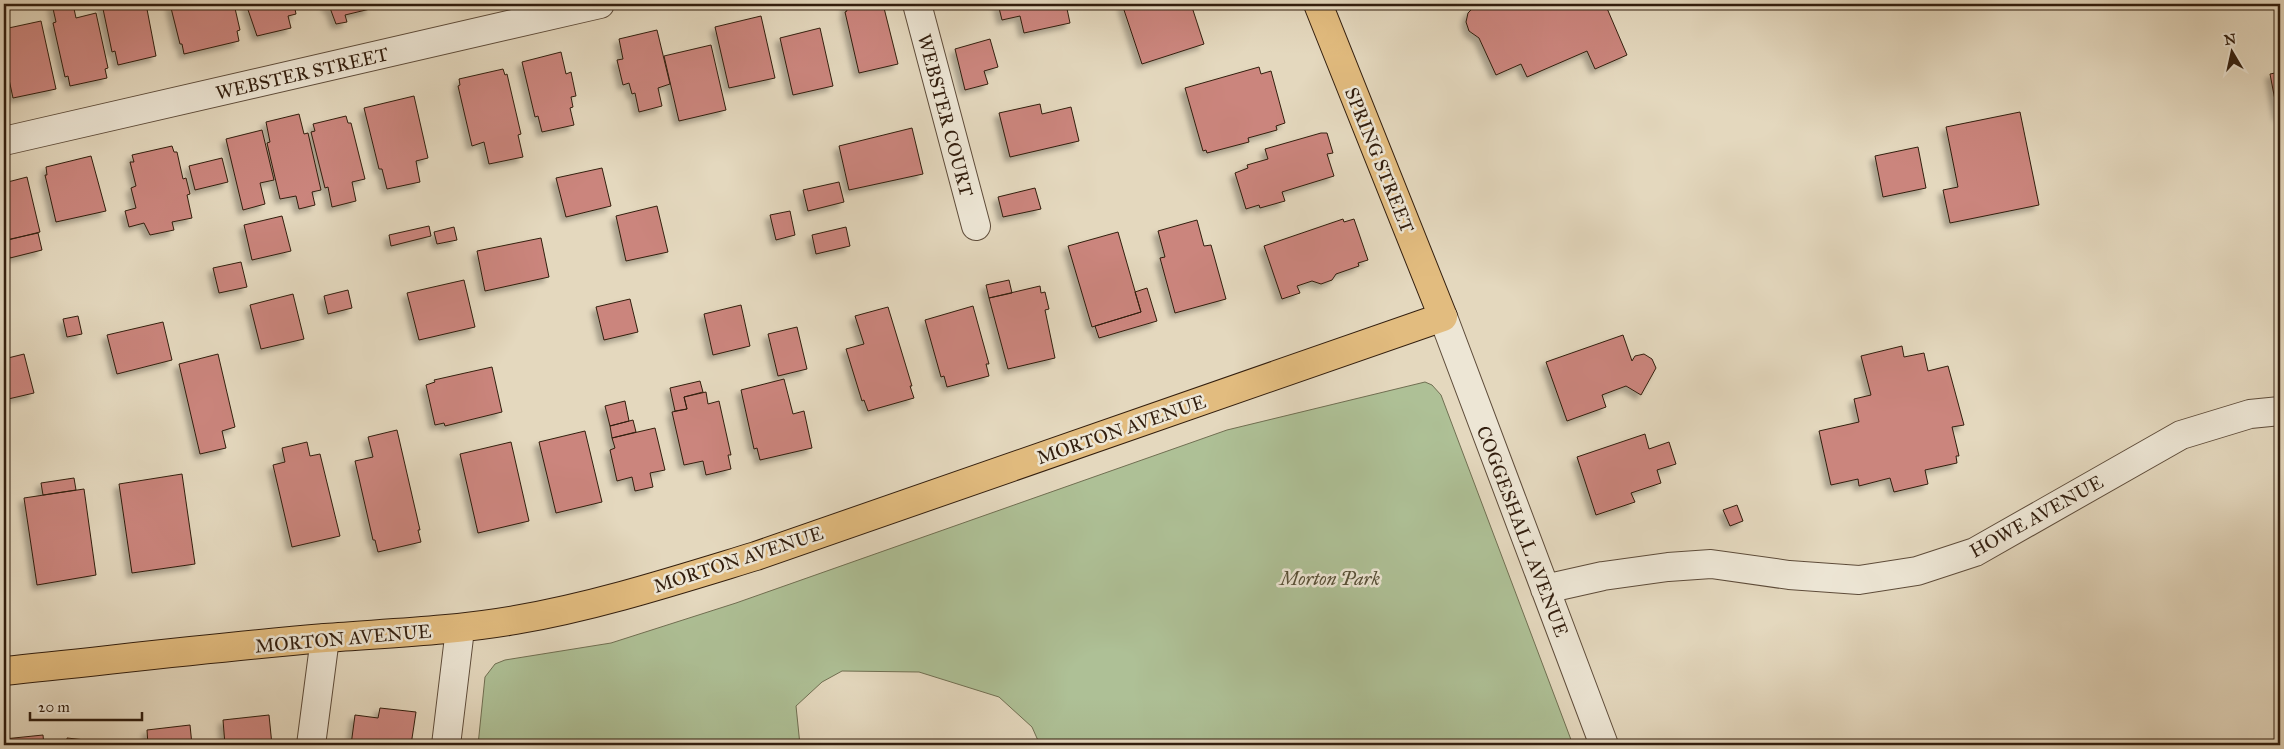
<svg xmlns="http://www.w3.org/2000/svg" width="2284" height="749" font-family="'IM FELL Great Primer',serif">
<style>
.green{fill:#aec096;stroke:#706f52}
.building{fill:#cb857d;stroke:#321e0e;filter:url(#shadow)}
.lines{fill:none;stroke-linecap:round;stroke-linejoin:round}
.minor-casing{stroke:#5e4c3a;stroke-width:30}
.major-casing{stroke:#321e0e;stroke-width:30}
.minor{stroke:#ede6d5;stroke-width:28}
.major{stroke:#e2bc7f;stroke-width:28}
.labels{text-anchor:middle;stroke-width:5;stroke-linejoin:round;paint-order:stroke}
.street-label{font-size:19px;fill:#321e0e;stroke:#ede6d5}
.park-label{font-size:19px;font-style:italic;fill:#574f37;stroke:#ede6d5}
</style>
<defs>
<filter id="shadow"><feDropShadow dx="-4.5" dy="4.5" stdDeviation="2.5" flood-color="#0004"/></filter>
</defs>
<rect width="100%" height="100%" fill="#e4d8be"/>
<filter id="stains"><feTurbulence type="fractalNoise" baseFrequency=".004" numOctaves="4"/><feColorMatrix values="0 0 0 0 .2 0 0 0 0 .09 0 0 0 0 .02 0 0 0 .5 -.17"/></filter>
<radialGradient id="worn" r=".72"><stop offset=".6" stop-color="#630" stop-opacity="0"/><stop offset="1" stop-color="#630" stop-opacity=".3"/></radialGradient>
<!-- green -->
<path class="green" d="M1425,382L1432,385L1441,395L1573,745H1040L1032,727L999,697L919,672L842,671L822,682L796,706L800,745H478L485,677L495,664L505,660L611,643L736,603L1227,430Z"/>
<!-- building -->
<path class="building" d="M52,4H73L76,18L96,13L108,68L105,69L107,78L70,86L68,76L65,77L53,23L56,22Z
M102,4H146L156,56L118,65L115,51L112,52Z
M170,4H234L240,30L237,31L239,41L184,54L182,44H180Z
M246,4H294L296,14L288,16L291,28L257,36Z
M326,4H369L370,9L345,15L347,22L336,24L330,8H327Z
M845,4H883L898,64L859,73L845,12L847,11Z
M998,4H1066L1070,23L1024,33L1020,16L1002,20Z
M1122,4H1191L1204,44L1142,64Z
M1484,4L1495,9L1507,4H1611L1606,6L1627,55L1595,69L1587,51L1527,77L1521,64L1496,75L1479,38L1469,31L1466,22L1468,13L1475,6Z
M761,16L775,78L729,88L715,27Z
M41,21L56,89L13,98L4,56V29Z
M820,28L833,86L793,95L780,38Z
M657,30L670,84L658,88L662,106L639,112L635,93L632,94L629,83L623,85L617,60L623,59L619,39Z
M990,39L998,67L984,71L988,84L965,90L955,49Z
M711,45L726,110L679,121L664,56Z
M561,52L566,74L571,72L576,96L571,97L573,107L570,108L574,125L542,132L538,116L535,117L522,62Z
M1259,67L1261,74L1271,71L1285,123L1276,126L1277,130L1248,138L1249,142L1207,153L1206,150L1203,151L1185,88Z
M503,69L505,75L507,74L521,134L518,135L523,157L489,164L484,142L472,146L458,86L460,85L459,79Z
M2280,72V116H2278L2270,74Z
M414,96L428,158L416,161L420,182L387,189L382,169H379L364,108Z
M1040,104L1042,114L1071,107L1079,141L1010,157L999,113Z
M2020,112L2039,205L1950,223L1943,190L1958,187L1946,127Z
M299,114L304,134L308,133L321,190L312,192L315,205L299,209L296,196L280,199L267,143L270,142L266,122Z
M346,116L348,123H351L365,179L352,182L356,201L332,207L328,187L325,188L311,132L315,131L313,124Z
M912,128L923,174L849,190L839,146Z
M262,130L274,180L260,183L265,204L243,210L226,139Z
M1321,133H1327L1333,153L1327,154L1334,176L1282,192L1285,201L1260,208L1259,205L1246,209L1235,173L1248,168L1247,165L1268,159L1265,149Z
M172,146L174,152H177L183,179L186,178L190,194L187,195L192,218L172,222L174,230L150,235L144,223L129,227L125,211L136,208L131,188L136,186L130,162H134L132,155Z
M1918,147L1926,188L1883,197L1875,156Z
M91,156L106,211L56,222L45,175H47L46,167Z
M222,158L228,182L195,190L189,166Z
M602,168L611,206L566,217L556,178Z
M27,177L40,232L4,241V183Z
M839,182L844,202L808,211L803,190Z
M1035,188L1041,209L1003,217L998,197Z
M657,206L668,252L626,261L616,216Z
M790,211L795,235L776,240L770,215Z
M282,216L291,251L252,260L244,225Z
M1343,219L1344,222L1354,219L1368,260L1358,263L1359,266L1336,274L1332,280L1321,284L1312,281L1297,286L1300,293L1282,299L1264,246Z
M1197,220L1204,246L1211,245L1226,299L1175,313L1160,258L1165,257L1158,231Z
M429,226L431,236L391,246L389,235Z
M454,227L457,240L437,244L434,232Z
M846,227L850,246L816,254L812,235Z
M1118,232L1141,312L1092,327L1068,246Z
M38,233L42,250L10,258L6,240Z
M541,238L549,277L485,291L477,251Z
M241,262L247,287L219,293L213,268Z
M464,280L475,327L419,340L407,293Z
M1009,280L1012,293L989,298L986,285Z
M1040,286L1041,293L1045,292L1049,309L1045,310L1055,358L1008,369L989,298Z
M1147,288L1157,321L1099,338L1095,326L1141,312L1135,292Z
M348,290L352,308L328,314L324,296Z
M293,294L304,339L261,349L250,305Z
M630,299L638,332L604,340L596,307Z
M741,305L750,346L713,355L704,314Z
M973,306L989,364H986L989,376L947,387L944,376L941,377L925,320Z
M888,307L912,386H910L914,398L868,411L864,400L862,401L846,349L864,344L855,316Z
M78,316L82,334L67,337L63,319Z
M163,322L172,360L117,374L107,335Z
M797,327L807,369L778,376L768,334Z
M1623,335L1632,361L1635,356L1644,354L1652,359L1656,368L1641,395L1626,386L1602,395L1606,407L1567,421L1546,362Z
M1902,346L1904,357L1924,353L1928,371L1948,366L1964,425L1952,427L1959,456H1956L1957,463L1925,470L1928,484L1894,492L1890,478L1859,486L1858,479L1831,485L1819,431L1859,422L1854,399L1871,395L1861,356Z
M24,354L34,393L4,400V359Z
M218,354L235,427L222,431L226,448L200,454L179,364Z
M492,367L502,412L445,426L444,423L435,425L426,385L435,382L434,380Z
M784,379L793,414L804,411L812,448L760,460L757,448L754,449L741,390Z
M700,381L703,392L684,397L687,409L675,411L670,388Z
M706,392L708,404L719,401L731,455H728L731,469L706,475L703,461L684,465L672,412L687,409L684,397Z
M625,401L629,421L610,426L605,406Z
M633,420L636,432L612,438L610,426Z
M655,428L665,470L650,473L653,487L635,491L632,477L617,481L610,450L615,448L612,438Z
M397,430L420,530H418L421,542L378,552L375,540H373L355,461L373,457L368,437Z
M585,431L602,502L556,513L539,442Z
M1645,434L1649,449L1669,442L1676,464L1657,470L1661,483L1631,493L1635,502L1596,515L1577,457Z
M307,442L310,456L320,454L340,536L292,547L273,465L285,462L282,448Z
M511,442L529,521L478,533L460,454Z
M182,474L195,564L132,573L119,484Z
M74,478L76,490L43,495L41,483Z
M84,489L96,575L37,585L24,498Z
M1737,505L1743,521L1730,526L1723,510Z
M380,708L416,712L411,745H351L355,715L378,718Z
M269,715L272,745H225L223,720Z
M190,725L192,745H148L147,730Z
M43,735L44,745H4V739Z
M67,738L113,743V745H67Z"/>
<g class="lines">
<!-- minor casing -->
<g class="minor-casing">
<path id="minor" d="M917,4L976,226
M4,141L600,4
M1443,317L1604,745
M1545,589L1603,576L1668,567L1711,564L1789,575L1859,580L1917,571L1975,552L2181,435L2250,414L2280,411
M311,745L325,638
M446,745L460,629"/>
</g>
<!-- major casing -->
<g class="major-casing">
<path id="major" d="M4,671C111,660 218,647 325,638C389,633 452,631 515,620C597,606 677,580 756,556L1443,317L1318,4"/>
</g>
<!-- minor -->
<use href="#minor" class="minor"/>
<!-- major -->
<use href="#major" class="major"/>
</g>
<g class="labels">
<!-- street labels -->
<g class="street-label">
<text transform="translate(302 73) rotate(-13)" y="7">WEBSTER STREET</text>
<text transform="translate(946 115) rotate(75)" y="7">WEBSTER COURT</text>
<text transform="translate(1380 160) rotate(68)" y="7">SPRING STREET</text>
<text transform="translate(1121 429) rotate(-19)" y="7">MORTON AVENUE</text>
<text transform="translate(2036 516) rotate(-29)" y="7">HOWE AVENUE</text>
<text transform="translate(1523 531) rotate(69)" y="7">COGGESHALL AVENUE</text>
<text transform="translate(738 559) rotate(-18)" y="7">MORTON AVENUE</text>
<text transform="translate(343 638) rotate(-5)" y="7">MORTON AVENUE</text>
</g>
<!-- park labels -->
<g class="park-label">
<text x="1330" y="585">Morton Park</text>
</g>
</g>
<!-- margin -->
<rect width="2284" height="749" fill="none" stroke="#e4d8be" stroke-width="20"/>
<rect x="5" y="5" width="2274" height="739" fill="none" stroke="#321e0e" stroke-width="2.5"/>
<rect x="10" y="10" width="2264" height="729" fill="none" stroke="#321e0e"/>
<!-- north arrow -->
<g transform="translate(2232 52) rotate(351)" stroke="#ede6d5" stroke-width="4" paint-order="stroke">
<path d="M0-4L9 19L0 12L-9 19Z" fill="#321e0e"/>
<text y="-8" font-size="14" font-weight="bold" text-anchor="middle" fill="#321e0e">N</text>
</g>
<!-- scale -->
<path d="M30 712v8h112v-8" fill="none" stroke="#321e0e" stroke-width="2.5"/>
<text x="38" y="712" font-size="15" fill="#321e0e" stroke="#ede6d5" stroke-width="4" paint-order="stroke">20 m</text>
<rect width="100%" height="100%" filter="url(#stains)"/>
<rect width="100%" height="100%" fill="url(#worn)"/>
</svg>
